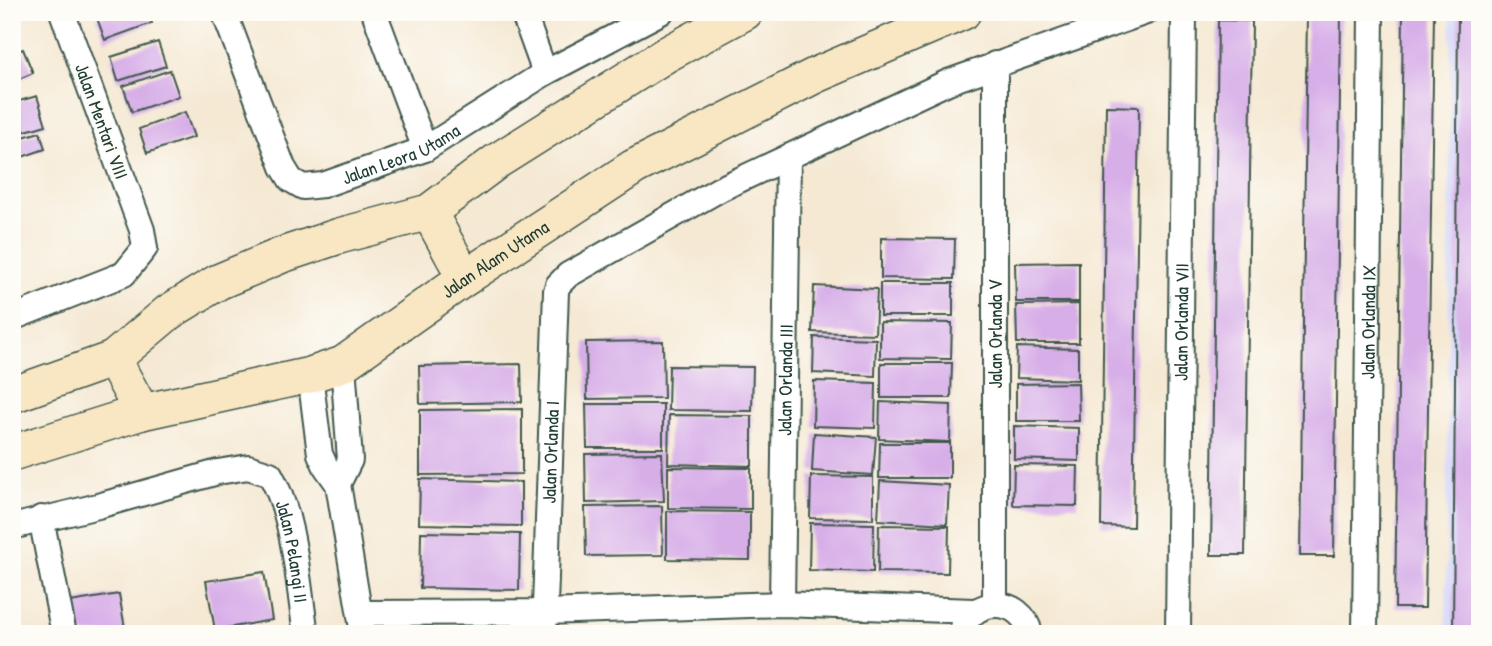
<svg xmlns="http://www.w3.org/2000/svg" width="1492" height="646" font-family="'Patrick Hand',sans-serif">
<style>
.built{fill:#d5d8f9}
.building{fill:#d7aee8}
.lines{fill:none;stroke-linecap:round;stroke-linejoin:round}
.street-casing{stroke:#3f574c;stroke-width:28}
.secondary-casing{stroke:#3f574c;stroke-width:38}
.street{stroke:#fff;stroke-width:24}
.secondary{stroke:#f9e7c3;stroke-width:35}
.labels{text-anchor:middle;stroke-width:5;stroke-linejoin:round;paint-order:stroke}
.street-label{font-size:19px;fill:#1f3d34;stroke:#fdfcf7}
</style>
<rect width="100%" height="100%" fill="#fdfcf7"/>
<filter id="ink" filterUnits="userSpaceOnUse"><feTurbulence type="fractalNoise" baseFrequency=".0143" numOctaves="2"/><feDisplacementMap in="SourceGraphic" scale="14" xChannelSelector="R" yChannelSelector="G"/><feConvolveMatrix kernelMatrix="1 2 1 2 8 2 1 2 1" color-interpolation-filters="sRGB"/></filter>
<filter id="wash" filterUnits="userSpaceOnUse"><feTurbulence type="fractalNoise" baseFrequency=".00686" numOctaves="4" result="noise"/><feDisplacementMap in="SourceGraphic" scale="28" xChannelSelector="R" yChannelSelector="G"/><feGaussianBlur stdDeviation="1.57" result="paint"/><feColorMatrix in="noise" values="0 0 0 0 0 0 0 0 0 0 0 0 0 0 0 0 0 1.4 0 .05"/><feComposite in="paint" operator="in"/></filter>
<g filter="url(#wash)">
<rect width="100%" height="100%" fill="#f5e9d4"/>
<!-- built -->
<path class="built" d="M1451,12H1480V634H1446Z"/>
<g id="blocks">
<!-- building -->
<path class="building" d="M114,12H148L152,23L105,40L97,18Z
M1307,12H1341L1334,556H1300Z
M1403,12H1434L1425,608H1395Z
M1458,12H1480V634H1453Z
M1218,20L1252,21L1245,555H1211Z
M12,29L18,44L12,46Z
M158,42L166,66L118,81L111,57Z
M23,49L33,73L12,82V53Z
M170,70L179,96L132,112L123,86Z
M37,96L46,125L12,135V103Z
M1106,106L1139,107L1133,527L1101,526Z
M185,112L194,137L147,153L139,129Z
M40,132L45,149L22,157L16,139Z
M881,238L955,239L954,279L881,278Z
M1079,262V302H1016L1015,263Z
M880,283H953V316H880Z
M814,286L877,289L875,334L812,332Z
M1079,304V343H1017L1016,305Z
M880,322L952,323L951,359L880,358Z
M814,337L876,339L875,376L813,373Z
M663,341L664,398L587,399L586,342Z
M1017,347L1078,349V380L1016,378Z
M881,363H952L951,398H881Z
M521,364L522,402L420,404L419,366Z
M669,366L753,367L752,411L668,410Z
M814,381L876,383L875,428L813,426Z
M1078,383L1079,421H1016V384Z
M880,402L951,405L950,442L879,439Z
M586,404H663V448H587Z
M522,409V474L420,475V410Z
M669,415L752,416V466L668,464Z
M1014,426L1079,428V461L1014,459Z
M814,433L876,437L873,475L812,471Z
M880,443H950V478H879Z
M662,453L664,501L586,503L585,454Z
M1014,465L1078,466L1077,506L1013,505Z
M668,467L751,468V509L668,508Z
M811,476L873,477V519L810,518Z
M420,479L521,482V526L419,524Z
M880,481L949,485L947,524L878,520Z
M662,506L663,555L586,556L585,507Z
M667,511L750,512V560L667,559Z
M810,523L874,524L873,572L809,570Z
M879,525L949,526L948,573L878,572Z
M421,532L520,534L519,590L420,588Z
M264,572L272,620L215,630L206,581Z
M119,594L126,634H75L70,602Z"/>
</g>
</g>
<g filter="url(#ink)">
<use href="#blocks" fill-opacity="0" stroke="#3f574c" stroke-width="2"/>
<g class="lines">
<!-- street casing -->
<g class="street-casing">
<g id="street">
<path id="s1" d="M224,12L283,167L291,180L303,187L323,185L425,149L545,73L661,12"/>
<path d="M374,12L425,149"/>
<path d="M523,12L545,73"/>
<path d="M12,318L124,274L145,248L142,230L62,12"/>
<path d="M310,375L320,454L326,467L338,484L363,634"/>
<path d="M338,484L350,460L343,364"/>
<path d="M41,518L64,634"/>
<path id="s2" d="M12,527L98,506L218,472L248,467L270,474C295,517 298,584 306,634"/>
<path id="s3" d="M782,604L788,157"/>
<path d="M995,604V64"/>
<path d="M360,613L545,612L782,604L974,611"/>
<path id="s4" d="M544,634L556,291L558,285L568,275L720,189L948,82L1146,12"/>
<path d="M961,634C969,596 1023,595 1030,634"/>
<path id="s5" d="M1178,634L1184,12"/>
<path id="s6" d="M1365,634L1371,12"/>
</g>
</g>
<!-- secondary casing -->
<g class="secondary-casing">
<g id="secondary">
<path d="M429,212L465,278"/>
<path d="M113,359L142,412"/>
<path d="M12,395L113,359L169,312L218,282L282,255L339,236L429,212L497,161L667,54L745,12"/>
<path id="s7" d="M12,453L142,412L310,375L343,364L465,278L634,167L816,75L963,12"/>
</g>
</g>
<!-- street -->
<use href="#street" class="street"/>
<!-- secondary -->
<use href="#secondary" class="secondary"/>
</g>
</g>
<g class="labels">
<!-- street labels -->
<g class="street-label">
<text transform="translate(102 121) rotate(70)" y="7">Jalan Mentari VIII</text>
<text dy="7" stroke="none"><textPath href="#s1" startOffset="299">Jalan Leora Utama</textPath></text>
<text dy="7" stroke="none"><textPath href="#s7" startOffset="528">Jalan Alam Utama</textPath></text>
<text dy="7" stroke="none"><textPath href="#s5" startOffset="312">Jalan Orlanda VII</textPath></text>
<text dy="7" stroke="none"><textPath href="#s6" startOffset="312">Jalan Orlanda IX</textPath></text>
<text transform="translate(995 334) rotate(-90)" y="7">Jalan Orlanda V</text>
<text dy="7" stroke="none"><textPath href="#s3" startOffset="224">Jalan Orlanda III</textPath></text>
<text dy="7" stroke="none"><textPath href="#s4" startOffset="182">Jalan Orlanda I</textPath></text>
<text dy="7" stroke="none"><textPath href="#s2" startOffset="348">Jalan Pelangi II</textPath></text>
</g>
</g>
<!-- margin -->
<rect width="1492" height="646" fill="none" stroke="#fdfcf7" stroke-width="42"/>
</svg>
